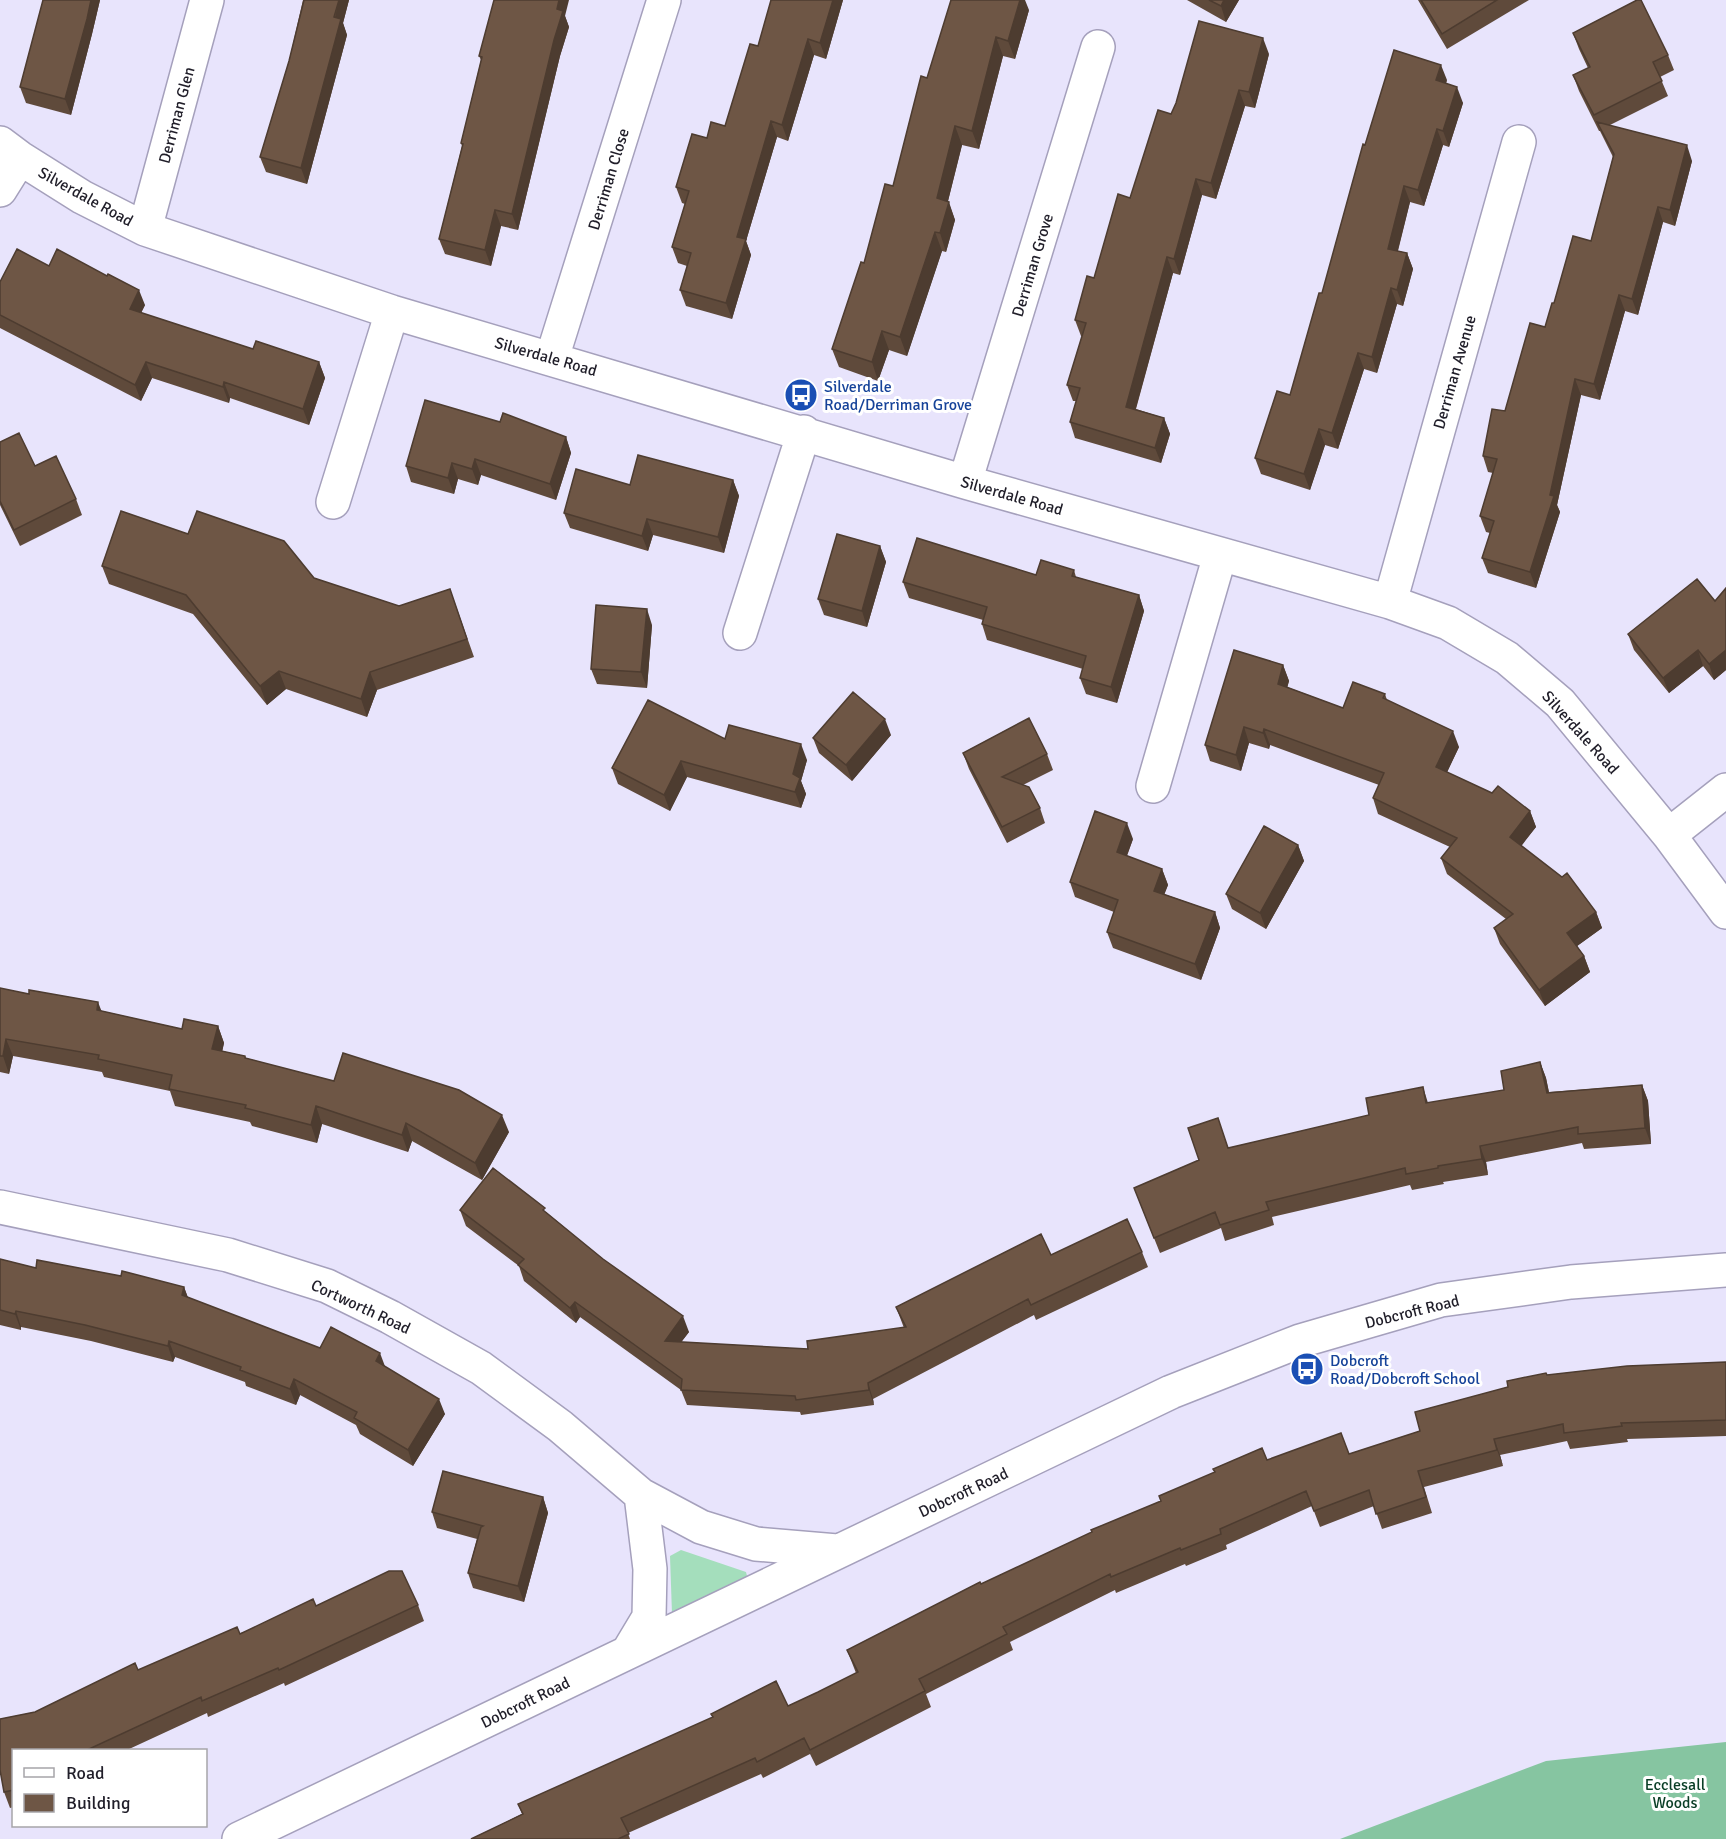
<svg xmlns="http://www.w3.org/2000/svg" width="1726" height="1839" font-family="Signika,sans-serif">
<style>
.green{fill:#a4debc}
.forest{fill:#86c5a1}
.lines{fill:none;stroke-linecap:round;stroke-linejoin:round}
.street-casing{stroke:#a5a0bc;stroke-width:36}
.street{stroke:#fff;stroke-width:33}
.wall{fill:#5f4a3b}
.shaded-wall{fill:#4d3c30}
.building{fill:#6e5645;stroke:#4d3c30;stroke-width:1.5}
.labels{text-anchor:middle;stroke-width:6;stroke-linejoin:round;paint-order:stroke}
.street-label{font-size:16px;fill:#201e29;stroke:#fff}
.transit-label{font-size:16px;fill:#164399;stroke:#fff;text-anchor:start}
.park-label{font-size:16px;fill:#0a3e26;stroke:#fff}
</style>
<rect width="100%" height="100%" fill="#e8e4fc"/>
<!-- green -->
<path class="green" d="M681,1550L746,1572L750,1588L672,1614L670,1556Z"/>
<!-- forest -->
<path class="forest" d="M1726,1742V1839H1340L1546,1761Z"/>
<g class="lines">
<!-- street casing -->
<g class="street-casing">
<path id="street" d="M0,143L20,158L82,197L145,229L392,312L965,482L1390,602L1448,623L1507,658L1560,703L1669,835L1726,912
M0,190L20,158
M145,229L207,0
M552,358L664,0
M965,482L1098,47
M333,502L392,312
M1390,602L1519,142
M740,633L804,432
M1153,786L1220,555
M1669,835L1726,790
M0,1207L228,1255L327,1286L390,1317L481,1368L560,1426L641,1495L701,1527L756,1544L837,1551
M628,1652L649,1617L650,1569L641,1495
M239,1839L1171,1392L1300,1341L1441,1300L1571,1282L1726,1270"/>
</g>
<!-- street -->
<use href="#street" class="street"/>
</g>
<!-- wall -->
<path class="wall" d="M43,0H100L92,34L71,115L26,103L20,87Z
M303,0H349L343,23L347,35L307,184L266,172L260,157L289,61Z
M771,0H843L826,59L814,55L788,141L777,137L746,241L751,255L732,319L686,306L680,290L687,266L678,263L672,247L685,204L682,203L676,187L707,138L725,126L758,46Z
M1187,0H1239L1226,22Z
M1418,0H1529L1447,49Z
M1029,10L1015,59L1003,56L979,149L962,145L948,201L955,220L946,252L942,251L907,356L889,350L878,381L839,367L832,349L893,186L927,78Z
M565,16L569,27L560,56L518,230L501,226L491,266L445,254L439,239L462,146L461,143L481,60L479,56Z
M1573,33L1668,55L1674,70L1660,77L1668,96L1610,125L1692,161L1675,226L1663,222L1638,315L1625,311L1600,400L1581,395L1557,505L1560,512L1536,588L1488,573L1482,558L1490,533L1486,532L1480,516L1493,473L1488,472L1483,456L1545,327L1554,303L1591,241L1613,157L1600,131H1599L1579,91L1573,75L1588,68L1579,49Z
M1269,54L1255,108L1245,106L1216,199L1202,195L1180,275L1173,273L1136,409L1164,418L1170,434L1161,463L1075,438L1070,422L1076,401H1073L1067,385L1082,336H1081L1075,320L1094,278L1130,198Z
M1447,80L1446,83L1463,103L1449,147L1443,145L1424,206L1410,202L1398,251L1407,253L1413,269L1403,306L1397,304L1377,373L1364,369L1338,449L1325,445L1310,490L1261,474L1255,458L1290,395L1322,293L1365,145Z
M49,266L145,305L141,313L253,349L319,362L325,378L309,425L230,398L229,403L152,378L141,401L0,328V282Z
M500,422L566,437L571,453L556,500L481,475L478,485L458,479L454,494L411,482L406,466Z
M0,442L35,466L76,499L82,515L20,546L0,505Z
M733,480L739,496L724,553L653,535L648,551L570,528L564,513L630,485Z
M880,546L886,562L867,627L824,615L818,599Z
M102,566L314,578L399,606L450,589L474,657L377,690L367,717L286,689L267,705L193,614L109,584Z
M1074,570L1076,577L1139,595L1144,611L1117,703L1086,694L1080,678L1083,669L987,640L982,624L983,620L909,598L903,582L1036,575Z
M1726,588V670L1714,680L1703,666L1669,693L1634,650L1628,634L1715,601Z
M652,625L647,688L597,684L591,669Z
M1283,665L1289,681L1287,687L1343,708L1385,694L1387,700L1459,747L1447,772L1530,811L1536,827L1521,845L1596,912L1602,928L1577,946L1584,956L1590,972L1545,1006L1500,944L1494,928L1506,919L1447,874L1441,858L1450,847L1378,814L1373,798L1379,785L1270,745L1269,749L1249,743L1241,771L1210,761L1205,745Z
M891,735L852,781L819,753L813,738Z
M725,739L807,760L801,781L806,794L801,808L687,777L670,811L618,784L612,768Z
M963,753L1047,754L1053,770L1023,785L1040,808L1045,823L1007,843L969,769Z
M1133,839L1127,856L1162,869L1168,885L1164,894L1215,912L1220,928L1201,980L1113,948L1107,932L1114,912L1075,897L1070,882Z
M1298,845L1304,861L1266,929L1232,909L1226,894Z
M0,988L182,1029L218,1026L224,1043L222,1051L245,1056L246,1058L509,1132L482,1180L412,1141L408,1152L322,1124L317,1143L252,1126L250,1122L175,1106L170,1091L104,1077L102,1072L13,1056L9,1074L0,1072Z
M1540,1062L1546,1078L1549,1092L1642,1085L1648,1101L1651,1144L1584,1149L1582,1143L1486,1162L1488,1175L1443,1182L1444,1184L1412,1190L1410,1185L1272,1217L1274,1225L1225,1241L1221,1228L1160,1253L1134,1188L1228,1148L1428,1103L1504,1090Z
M460,1210L546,1212L689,1332L681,1342L808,1349L904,1328L896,1307L1051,1255L1142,1252L1148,1267L1036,1320L1034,1315L873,1399L874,1405L801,1415L800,1412L687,1405L681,1390L580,1317L576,1323L524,1281L519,1266L466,1226Z
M0,1259L36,1268L121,1276L184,1287L188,1298L320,1348L385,1367L445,1414L413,1466L360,1434L356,1425L300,1395L296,1405L246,1386L245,1382L175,1357L173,1362L91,1341L21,1327V1330L0,1325Z
M1726,1362V1436L1627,1439L1628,1442L1570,1449L1567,1441L1500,1455L1503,1466L1424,1487L1432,1513L1382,1529L1374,1506L1320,1527L1312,1506L1226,1545L1227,1549L1186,1566L1185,1564L1116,1593L1115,1590L1010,1642L1013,1650L926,1694L931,1707L816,1766L810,1754L763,1778L761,1774L628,1833L630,1839H471L522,1814L518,1804L788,1706L818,1692L856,1673L847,1650L981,1584L1267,1460L1349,1454L1420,1431L1508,1387L1547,1375Z
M543,1497L548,1513L524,1602L473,1588L468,1573L477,1539L437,1528L432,1512Z
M418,1605L424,1621L285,1686L284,1683L208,1717L207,1713L127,1750H14V1807L10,1808L4,1792L1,1775H0V1719L35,1712L138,1670L316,1606Z"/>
<!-- shaded-wall -->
<path class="shaded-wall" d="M91,0H100L92,34L71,115L65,99Z
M339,0H349L343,23L347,35L307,184L301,168Z
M559,0H569L565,16L569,27L560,56L518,230L512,214Z
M833,0H843L826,59L820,43Z
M1020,0H1025L1029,10L1015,59L1008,41Z
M1224,0H1239L1226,22L1221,6Z
M996,37L1003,56L979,149L972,131Z
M1263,38L1269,54L1255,108L1249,92Z
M808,39L814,55L788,141L782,125Z
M1441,65L1447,80L1442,96L1436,80Z
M1457,87L1463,103L1449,147L1443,131Z
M1239,90L1245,106L1216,199L1211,183Z
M771,121L777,137L746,241L751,255L732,319L726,303L737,237Z
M955,126L962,145L944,217L937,198Z
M1437,129L1443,145L1424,206L1418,190Z
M1687,145L1692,161L1675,226L1670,210Z
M1196,179L1202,195L1180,275L1174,259Z
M1404,186L1410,202L1394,265L1388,249Z
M949,202L955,220L946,252L940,233Z
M1658,207L1663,222L1638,315L1632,299Z
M495,210L501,226L491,266L485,250Z
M935,232L942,251L907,356L900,337Z
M1407,253L1413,269L1403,306L1397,290Z
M1167,257L1173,273L1132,422L1126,407Z
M1391,288L1397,304L1377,373L1372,357Z
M139,290L145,305L135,325L130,309Z
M1619,295L1625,311L1600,400L1594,384Z
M882,331L889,350L878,381L872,362Z
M1358,353L1364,369L1338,449L1332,433Z
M146,362L152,378L141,401L135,385Z
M319,362L325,378L309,425L303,409Z
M1575,379L1581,395L1557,505L1560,512L1536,588L1530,572L1550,495Z
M224,382L230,398L229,403L223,387Z
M1164,418L1170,434L1161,463L1155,448Z
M1319,429L1325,445L1310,490L1304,474Z
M566,437L571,453L556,500L550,484Z
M475,459L481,475L478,485L472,469Z
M452,463L458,479L454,494L448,478Z
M733,480L739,496L724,553L718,537Z
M647,519L653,535L648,551L642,536Z
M880,546L886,562L867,627L862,611Z
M1139,595L1144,611L1117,703L1111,687Z
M647,609L652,625L647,688L641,672Z
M1698,650L1703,666L1669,693L1663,678Z
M1726,650V670L1714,680L1709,664Z
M1283,665L1289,681L1284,700L1278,684Z
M279,671L286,689L267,705L260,686Z
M370,672L377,690L367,717L361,699Z
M885,719L891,735L852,781L846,765Z
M1244,727L1249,743L1241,771L1236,755Z
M1264,729L1270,745L1269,749L1263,733Z
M1453,731L1459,747L1442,783L1436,767Z
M801,744L807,760L801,781L806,794L801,808L795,792L793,774Z
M681,761L687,777L670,811L664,795Z
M1530,811L1536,827L1516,853L1510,837Z
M1127,823L1133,839L1122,868L1117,852Z
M1298,845L1304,861L1266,929L1260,913Z
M1162,869L1168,885L1160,906L1154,891Z
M1215,912L1220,928L1201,980L1195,964Z
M1596,912L1602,928L1573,949L1567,933Z
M1584,956L1590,972L1545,1006L1539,990Z
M98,1002L105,1020L97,1010Z
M218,1026L224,1043L219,1067L212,1049Z
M6,1039L13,1056L9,1074L3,1056Z
M1540,1062L1546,1078L1552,1108L1547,1093Z
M1642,1085L1648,1101L1651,1144L1645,1128Z
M1423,1087L1428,1103H1426Z
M316,1106L322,1124L317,1143L311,1125Z
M502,1115L509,1132L482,1180L475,1163Z
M406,1123L412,1141L408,1152L402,1135Z
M1480,1146L1486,1162L1488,1175L1482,1159Z
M184,1287L190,1303L182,1295Z
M575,1302L580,1317L576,1323L570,1308Z
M16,1311L21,1327V1330L15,1314Z
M683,1316L689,1332L670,1357L665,1341Z
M169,1341L175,1357L173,1362L168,1346Z
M380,1353L386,1369L376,1361Z
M294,1379L300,1395L296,1405L290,1389Z
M868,1383L873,1399L874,1405L869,1390Z
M439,1399L445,1414L413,1466L408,1450Z
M1494,1439L1500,1455L1503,1466L1497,1450Z
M543,1497L548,1513L524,1602L518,1586Z"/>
<!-- building -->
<path class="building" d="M43,0H91L87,19L65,99L20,87Z
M304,0H339L334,17L341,19L301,168L260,157L289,61Z
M494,0H559L557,9L563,11L554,40L512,214L495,210L485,250L439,239L463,144L461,143L482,57L479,56Z
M771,0H833L820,43L808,39L782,125L771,121L737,237L746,239L726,303L680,290L691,253L672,247L689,191L676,187L692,134L707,138L711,122L725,126L750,44L758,46Z
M951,0H1020L1008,41L996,37L972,131L955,126L937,198L949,202L940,233L935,232L900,337L882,331L872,362L832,349L861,262L864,263L885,184L893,186L921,76L927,78Z
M1209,0H1224L1221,6Z
M1421,0H1497L1442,34Z
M1637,0H1641L1668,55L1653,62L1662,81L1594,115L1573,75L1590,67L1573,33Z
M1199,21L1263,38L1249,92L1239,90L1211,183L1196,179L1174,259L1167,257L1126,407L1164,418L1155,448L1070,422L1080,388L1067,385L1086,323L1075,320L1087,276L1094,278L1118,194L1130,198L1158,110L1171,114L1176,103Z
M1394,50L1441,65L1436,80L1457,87L1443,131L1437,129L1418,190L1404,186L1388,249L1407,253L1397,290L1391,288L1372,357L1358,353L1332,433L1319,429L1304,474L1255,458L1277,391L1290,395L1319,293H1322L1363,144L1365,145Z
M1597,122L1687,145L1670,210L1658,207L1632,299L1619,295L1594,384L1575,379L1550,495L1554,496L1530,572L1482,558L1494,521L1480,516L1497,459L1483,456L1492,409L1505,411L1530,323L1545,327L1552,303H1554L1573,236L1591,241L1614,154Z
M17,249L49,266L57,249L107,276L108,274L139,290L130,309L253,349L256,341L319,362L303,409L224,382L223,387L146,362L135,385L0,315V282Z
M425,400L500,422L503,413L566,437L550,484L475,459L472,469L452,463L448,478L406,466Z
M19,433L35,466L56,456L76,499L14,530L0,501V442Z
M638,455L733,480L718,537L647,519L642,536L564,513L576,469L630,485Z
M121,511L188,534L197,511L284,541L314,578L399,606L450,589L467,639L370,672L361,699L279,671L260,686L186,595L102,566Z
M837,534L880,546L862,611L818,599Z
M917,538L1036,575L1041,560L1074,570L1072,576L1139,595L1111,687L1080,678L1086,656L982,624L987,607L903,582Z
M1697,579L1715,601L1726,588V650L1709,664L1698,650L1663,678L1628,634Z
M596,605L647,609L641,672L591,669Z
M1234,650L1283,665L1278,684L1343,708L1353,682L1385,694L1383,698L1453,731L1436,767L1492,793L1498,786L1530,811L1510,837L1562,877L1567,873L1596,912L1567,933L1584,956L1539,990L1494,928L1513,914L1441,858L1457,838L1373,798L1384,773L1264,729L1263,733L1244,727L1236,755L1205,745Z
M853,692L885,719L846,765L813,738Z
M648,700L725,739L729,725L801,744L793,774L800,778L795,792L681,761L664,795L612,768Z
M1029,718L1047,754L1002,777L1029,787L1040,808L1002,827L963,753Z
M1095,811L1127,823L1117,852L1162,869L1154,891L1215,912L1195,964L1107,932L1118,900L1070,882Z
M1264,826L1298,845L1260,913L1226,894Z
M0,988L29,994V990L98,1002L97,1010L182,1029L184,1019L218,1026L212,1049L245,1056V1058L334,1081L343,1053L459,1090L502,1115L475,1163L406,1123L402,1135L316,1106L311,1125L245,1108L246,1105L169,1089L172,1075L98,1059L99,1055L6,1039L3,1056H0Z
M1540,1062L1547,1093L1642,1085L1645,1128L1578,1134V1127L1480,1146L1482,1159L1438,1166V1168L1406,1174L1405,1168L1266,1202L1269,1210L1220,1225L1215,1212L1154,1238L1134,1188L1199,1160L1188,1128L1218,1118L1228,1148L1369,1115L1366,1098L1423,1087L1426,1103L1504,1090L1501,1071Z
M493,1168L545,1208L543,1210L603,1259L683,1316L665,1341L808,1349L807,1341L906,1327L896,1307L1041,1234L1051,1255L1127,1219L1142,1252L1031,1305L1028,1299L868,1383L869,1390L796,1400L795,1396L681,1390L682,1379L575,1302L570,1308L518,1265L524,1259L460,1210Z
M0,1259L36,1268L37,1260L121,1276L122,1271L184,1287L182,1295L320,1348L331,1327L380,1353L376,1361L439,1399L408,1450L354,1418L357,1412L294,1379L290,1389L240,1370L241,1367L169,1341L168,1346L85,1325L16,1311L15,1314L0,1310Z
M1726,1362V1420L1621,1423L1622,1426L1564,1433L1563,1424L1494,1439L1497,1450L1418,1471L1426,1497L1376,1514L1369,1490L1314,1511L1306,1491L1220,1529L1221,1534L1181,1550L1180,1548L1111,1577L1110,1574L1003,1627L1007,1634L919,1679L925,1691L810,1750L804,1738L757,1762L755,1758L621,1818L629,1834L618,1839H471L523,1814L518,1804L713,1717L711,1714L776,1681L788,1706L818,1692L858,1672L847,1650L980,1582L981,1584L1092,1532L1091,1530L1161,1501L1159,1496L1215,1472L1213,1469L1262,1448L1267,1460L1341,1433L1349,1454L1420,1431L1415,1412L1508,1387L1507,1381L1546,1373L1547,1375L1627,1366Z
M443,1471L543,1497L518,1586L468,1573L481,1527L483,1526L432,1512Z
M389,1571H402L418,1605L279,1670L278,1668L202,1701L201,1697L87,1750H14V1790L4,1792L0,1770V1719L35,1712L135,1663L138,1670L237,1627L240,1634L313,1599L316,1606Z"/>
<!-- icons -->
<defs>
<g id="bus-disc" transform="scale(1.725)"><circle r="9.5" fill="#1a4fb4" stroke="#fff"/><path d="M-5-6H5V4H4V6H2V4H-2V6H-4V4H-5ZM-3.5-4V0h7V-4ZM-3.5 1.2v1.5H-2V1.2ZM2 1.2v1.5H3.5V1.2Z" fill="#fff"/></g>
</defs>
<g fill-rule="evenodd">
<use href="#bus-disc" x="801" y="395"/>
<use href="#bus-disc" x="1307" y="1369"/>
</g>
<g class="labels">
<!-- street labels -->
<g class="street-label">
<text transform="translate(176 115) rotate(-75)" y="6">Derriman Glen</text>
<text transform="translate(608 179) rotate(-73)" y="6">Derriman Close</text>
<text transform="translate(86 196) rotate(29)" y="6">Silverdale Road</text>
<text transform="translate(1032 265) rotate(-73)" y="6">Derriman Grove</text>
<text transform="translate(546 356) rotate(16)" y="6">Silverdale Road</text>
<text transform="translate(1454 372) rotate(-74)" y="6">Derriman Avenue</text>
<text transform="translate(1012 495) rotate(16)" y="6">Silverdale Road</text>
<text transform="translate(1581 732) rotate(48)" y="6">Silverdale Road</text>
<text transform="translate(361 1306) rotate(25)" y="6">Cortworth Road</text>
<text transform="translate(1412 1311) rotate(-14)" y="6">Dobcroft Road</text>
<text transform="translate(963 1492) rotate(-25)" y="6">Dobcroft Road</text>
<text transform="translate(525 1702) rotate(-26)" y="6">Dobcroft Road</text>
</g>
<!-- transit labels -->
<g class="transit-label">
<text x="824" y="392">Silverdale<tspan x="824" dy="18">Road/Derriman Grove</tspan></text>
<text x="1330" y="1366">Dobcroft<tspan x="1330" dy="18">Road/Dobcroft School</tspan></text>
</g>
<!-- park labels -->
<g class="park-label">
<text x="1675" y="1790">Ecclesall<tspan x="1675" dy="18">Woods</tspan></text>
</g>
</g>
<!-- legend -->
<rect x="12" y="1749" width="195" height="78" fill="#ffffff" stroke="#a6a5a9" stroke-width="1.5"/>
<rect x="24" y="1768" width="30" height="9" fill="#ffffff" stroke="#a6a5a9" stroke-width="1.5"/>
<text x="66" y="1779" font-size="18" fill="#201e29">Road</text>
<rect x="24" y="1794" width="30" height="18" fill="#6e5645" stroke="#a6a5a9" stroke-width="1.5"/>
<text x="66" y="1809" font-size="18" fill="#201e29">Building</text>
</svg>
